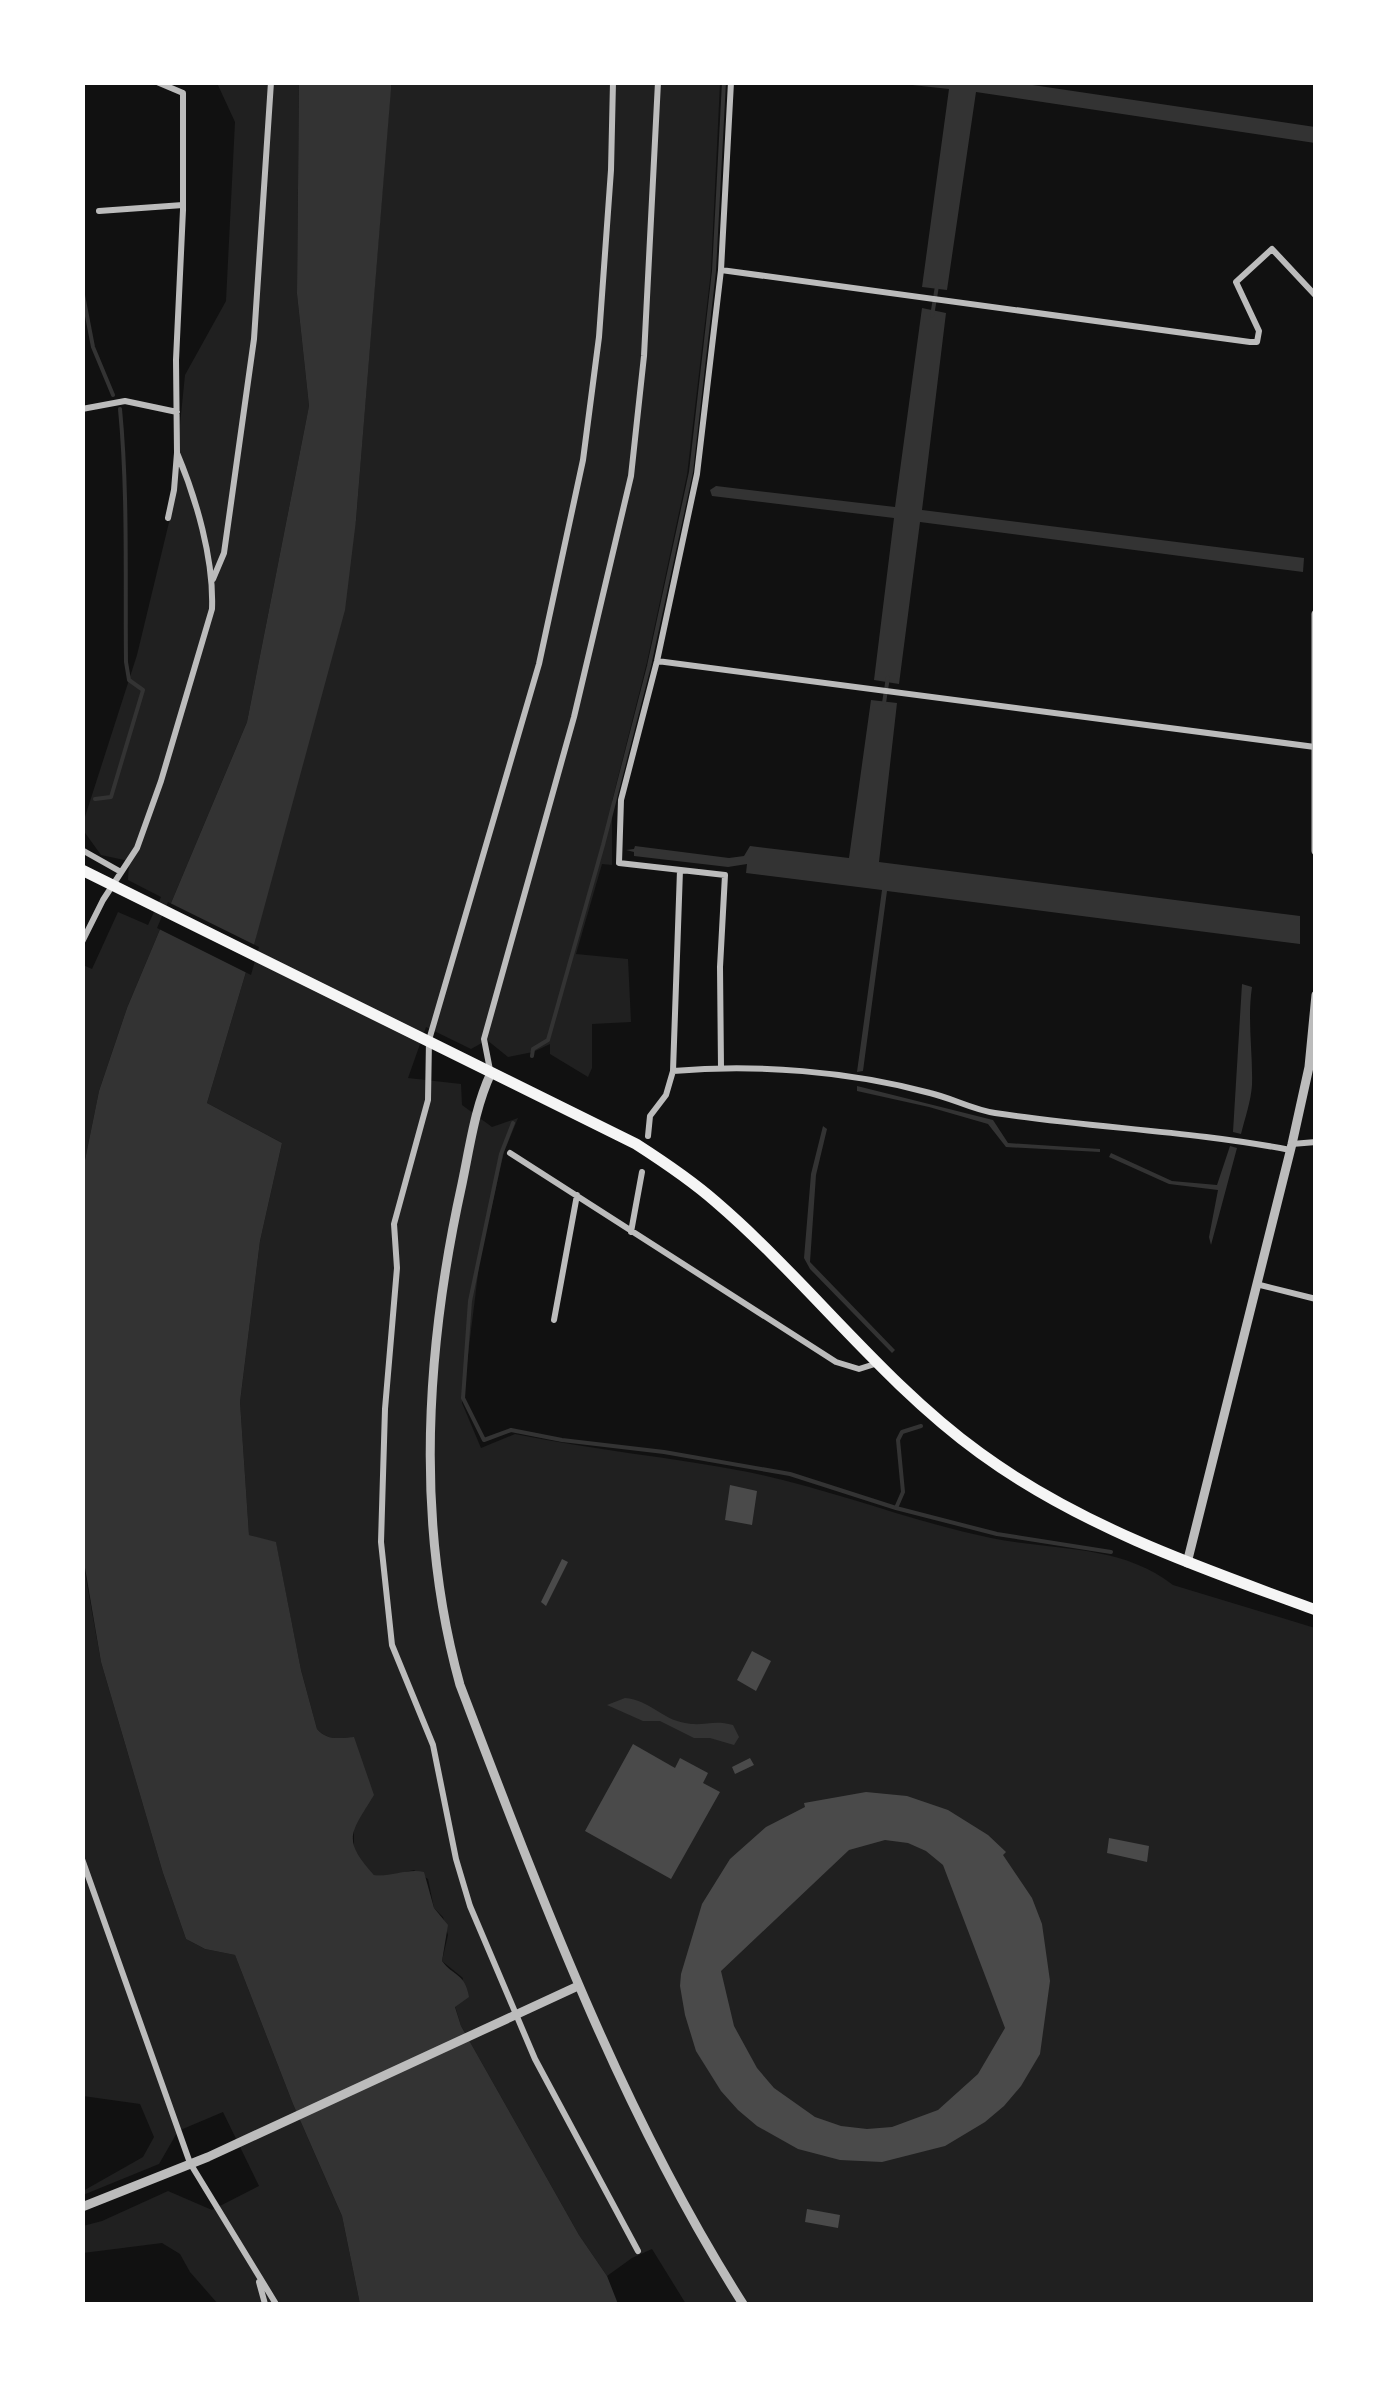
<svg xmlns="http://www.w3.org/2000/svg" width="1398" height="2387" font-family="'Asap Condensed',sans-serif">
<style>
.green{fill:#202020}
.water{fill:#333}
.pier{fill:#111}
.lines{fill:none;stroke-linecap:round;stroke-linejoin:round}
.stream{stroke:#333;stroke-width:4}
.building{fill:#4a4a4a;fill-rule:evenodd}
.minor{stroke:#bcbcbc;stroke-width:6}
.tertiary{stroke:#bcbcbc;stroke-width:9}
.trunk{stroke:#f5f5f5;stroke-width:11}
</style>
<rect width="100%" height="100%" fill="#111"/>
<!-- green -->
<path class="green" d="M217,83H299L297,294L309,406L247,722L127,1008L99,1091L83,1170V965L92,969L118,912L148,925L161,897L128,880L129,861L101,855L83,830V823L137,655L171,514L185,375L226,301L235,122Z
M391,83H720L711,271L687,475L647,662L612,801V865L602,864L576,954L628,959L631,1022L592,1024V1068L588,1077L550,1054V1044L533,1052L508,1057L487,1040L471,1049L426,1027L408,1078L461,1084L462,1105L492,1127L518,1118L504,1152L480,1258L462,1403L481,1448L515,1434C592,1450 671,1457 748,1472C831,1489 909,1521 991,1538C1054,1551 1121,1544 1173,1585L1315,1628V2304H686L652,2249L632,2258L607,2276L579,2235L461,2026L455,2006L463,1978L442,1961L448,1935L443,1917L434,1908L428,1879L414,1870L388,1876L374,1875L354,1854V1737C340,1738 327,1741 317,1729L301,1670L276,1543L249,1535L240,1402L260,1241L282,1143L207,1103L254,945L356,520Z
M82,1556L101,1662L163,1873L186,1939L205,1949L235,1955L293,2104L342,2216L360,2304H218L190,2272L180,2254L162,2243L83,2253V2226L102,2221L168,2191L212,2210L259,2186L223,2112L178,2131L159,2164L83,2195V2191L143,2157L154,2137L140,2104L83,2096Z"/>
<!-- water -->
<path class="water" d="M299,83H391V89L356,520L345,610L254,945L207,1103L282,1143L260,1241L240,1402L249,1535L276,1542L301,1670L317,1729C327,1741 340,1738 354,1737L374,1795C351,1833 341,1839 374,1875C391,1877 408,1868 424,1872L434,1908L448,1925L442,1961C454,1977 465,1973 469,1997L455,2007L461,2026L579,2235L607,2276L618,2304H360L342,2216L293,2104L235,1955L205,1949L186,1939L163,1873L101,1662L83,1556V1170L99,1091L127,1008L247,722L309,406L297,294Z
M894,83H1019L1315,127V143L976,92L947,290L922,287L949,89Z
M922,308L946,313L922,510L1304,558L1303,572L920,522L899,684L874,680L894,518L712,496L710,490L716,486L895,507Z
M871,700L897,703L879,862L1300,916V944L887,891L863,1071L857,1072L882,890L746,873L747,864L728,867L634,856V852L626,850L634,849L635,846L729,858L744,856L750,846L849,858Z
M1242,984L1252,987C1247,1020 1253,1052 1252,1085C1251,1101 1245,1118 1241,1134L1233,1132Z
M857,1086L993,1120L1008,1143L1100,1149V1152L1006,1147L988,1124L929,1107L857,1091Z
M823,1126L827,1129L816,1175L810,1262L895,1350L892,1353L810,1269L804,1258L811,1174Z
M1230,1146L1237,1148L1211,1245L1209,1237L1218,1190L1169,1184L1109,1157L1111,1153L1172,1181L1217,1185Z
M625,1698C650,1700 661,1719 685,1723C705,1727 712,1719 733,1725L739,1737L734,1745L710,1738H694L660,1721H643L607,1705Z"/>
<!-- pier -->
<path class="pier" d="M168,902L259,947L251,975L157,928Z"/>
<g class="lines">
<!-- stream -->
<path class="stream" d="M82,290L93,347L113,395
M932,316L937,286
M884,703L888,677
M95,799L111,797L143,690L129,680L126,662C125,578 128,493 120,409
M532,1056L533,1049L548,1040L603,845L649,666L691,472L714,271L724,82
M513,1123L501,1154L470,1301L463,1398L484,1440L511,1430L562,1440L664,1452L790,1474L896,1508L997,1534L1111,1552
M896,1508L903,1492L898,1440L902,1432L921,1426"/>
</g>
<!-- building -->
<path class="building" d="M730,1485L757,1491L752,1525L725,1520Z
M562,1559L568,1562L546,1606L541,1602Z
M752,1651L771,1661L756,1691L737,1680Z
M633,1744L675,1768L680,1758L708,1773L703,1783L720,1792L671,1879L585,1831Z
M750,1758L754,1765L735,1774L732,1767Z
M866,1792L907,1796L948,1810L988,1835L1006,1852L1003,1855L1032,1898L1042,1924L1050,1981L1040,2054L1021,2086L1004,2106L985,2122L945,2146L882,2162L840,2160L798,2149L757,2126L738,2110L721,2091L696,2051L685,2015L680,1986L681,1974L702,1904L730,1859L766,1827L805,1807L804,1803ZM885,1840L908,1843L926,1851L943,1865L1005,2028L978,2074L938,2110L892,2127L867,2129L841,2126L815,2117L774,2088L757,2068L734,2026L721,1971L849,1850Z
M1109,1838L1149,1846L1147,1862L1107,1853Z
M807,2209L840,2215L838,2228L805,2222Z"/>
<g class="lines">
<!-- minor -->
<path class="minor" d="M157,82L183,93V210L176,360L177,453L174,490L168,518
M613,82L611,170L599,337L583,460L539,664L429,1040L428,1100L394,1224L397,1268L385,1409L381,1542L392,1645L433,1745L456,1859L470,1906L535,2059L638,2251
M99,211L183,205
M721,270L1250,342H1257L1259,331L1236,282L1272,249L1316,296
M82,409L125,401L177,412
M213,579L224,553L254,339L271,82
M657,661L1315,747
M82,850L121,872
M82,942L103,900L137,848L161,781L212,609C214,559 196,498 177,453
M721,1067L720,967L725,875L619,863L621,800L657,661L697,474L721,270L731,82
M490,1070L484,1039L574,717L631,476L644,356L658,82
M673,1071L680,870
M648,1136L650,1116L666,1095L673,1071C757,1064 849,1071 930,1093C952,1098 973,1110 995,1113C1093,1128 1193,1131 1290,1150
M1292,1144L1316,1142
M510,1153L836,1362L859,1369L878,1363
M631,1232L642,1172
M1256,1284L1316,1299
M554,1320L577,1195
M82,1859L190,2163L276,2304
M259,2282L265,2304"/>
<!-- tertiary -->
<path class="tertiary" d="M1316,614V851
M491,1073C475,1107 470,1146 462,1184C426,1347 415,1523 460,1685C541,1897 621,2112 743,2304
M1187,1563L1292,1144L1309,1067L1316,995
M82,2207L208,2157L578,1986"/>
<!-- trunk -->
<path class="trunk" d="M82,870L636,1144C664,1162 691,1180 716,1202C808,1281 881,1381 980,1453C1080,1526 1200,1568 1316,1610"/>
</g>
<!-- border -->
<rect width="1398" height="2387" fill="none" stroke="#ffffff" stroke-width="170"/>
</svg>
